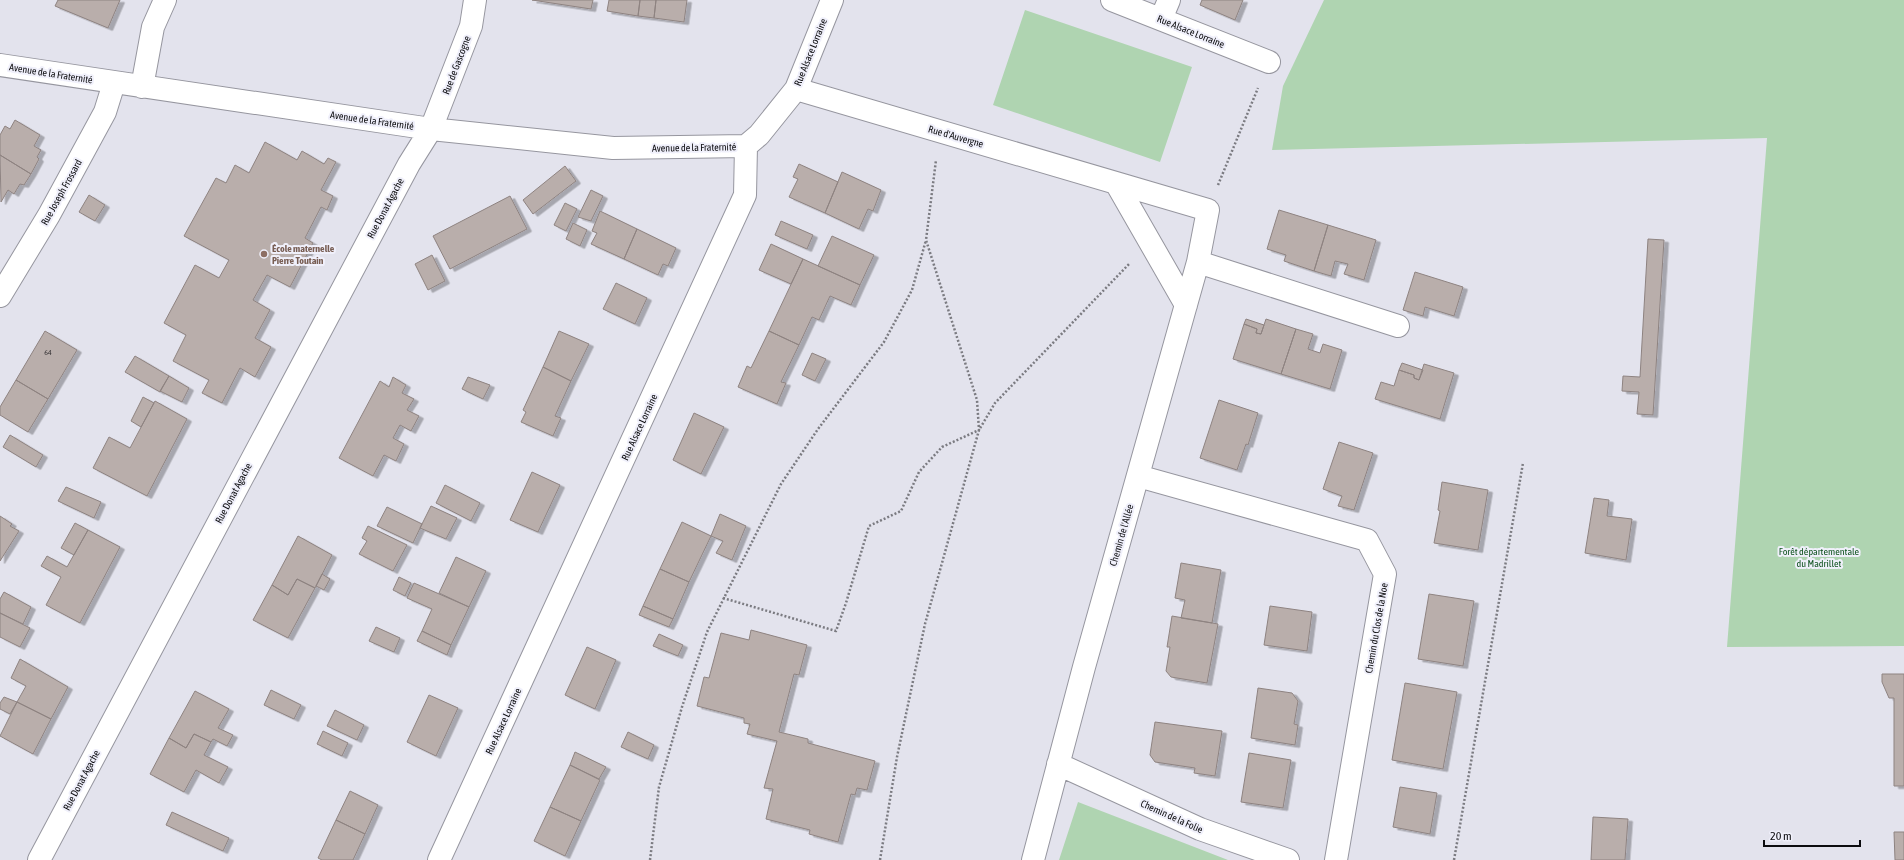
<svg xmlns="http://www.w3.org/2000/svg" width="1904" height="860" font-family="'Asap Condensed',sans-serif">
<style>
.green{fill:#afd4b1}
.building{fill:#b9aeab;stroke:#8e8381;filter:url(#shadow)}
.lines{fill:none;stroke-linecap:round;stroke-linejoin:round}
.minor-casing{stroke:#96969f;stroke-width:24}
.path{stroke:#7b7b81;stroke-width:2.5;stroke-dasharray:2 2;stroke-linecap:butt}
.minor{stroke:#fff;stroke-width:22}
.education-dot{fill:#8d6e63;stroke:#f0f0fb;stroke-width:1.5}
.labels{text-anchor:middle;stroke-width:4;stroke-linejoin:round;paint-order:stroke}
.number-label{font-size:8px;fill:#373436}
.street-label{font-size:10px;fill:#0c0c0f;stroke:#f0f0fb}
.education-label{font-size:10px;font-weight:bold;fill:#785e54;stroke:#f0f0fb;text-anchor:start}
.park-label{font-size:10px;fill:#115420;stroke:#f0f0fb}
</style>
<defs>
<filter id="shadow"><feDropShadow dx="4.5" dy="2.5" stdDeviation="0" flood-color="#0004"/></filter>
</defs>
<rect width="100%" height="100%" fill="#e3e3ed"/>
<!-- green -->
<path class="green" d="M1324,0H1904V646L1727,647L1767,138L1272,150L1283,86Z
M1025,10L1192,67L1160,162L993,105Z
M1078,802L1228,860H1059Z"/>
<!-- building -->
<path class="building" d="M58,0H120L108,28L55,6Z
M532,0H593L591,9Z
M609,0H640L638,16L607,11Z
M640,0H656L654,18L638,16Z
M656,0H687L684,22L654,18Z
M1202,0H1243L1235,20L1200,5Z
M15,120L40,135L34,146L41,150L37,157L39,159L31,174L0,155V135L5,126L10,129Z
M265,142L297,160L302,151L324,164L328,158L336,162L321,190L333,196L327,210L321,207L305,238L313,243L290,287L267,275L253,300L270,310L255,338L271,347L255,377L240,368L222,403L202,393L209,380L173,361L186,335L164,323L195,265L219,278L229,260L184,236L216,178L226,183L235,165L249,173Z
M0,155L31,174L24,185L20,184L14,194L8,190L1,202Z
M799,164L838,182L825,213L789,197L798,179L793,177Z
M565,166L576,181L533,214L523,200Z
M842,172L881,190L873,211L868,209L859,229L825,213Z
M591,190L603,196L591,221L578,217Z
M89,195L105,205L95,221L79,212Z
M510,196L527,229L450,269L433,236Z
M565,203L577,209L566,231L554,225Z
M1279,210L1328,225L1314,271L1284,261L1286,255L1267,249Z
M600,211L637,229L624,259L591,244L597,233L592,231Z
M781,221L813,235L807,249L775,235Z
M573,223L587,230L580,246L566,239Z
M1328,225L1376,240L1364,280L1344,274L1348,264L1335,261L1331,276L1314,271Z
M637,229L676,248L668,266L663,264L658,275L624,259Z
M832,236L874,255L860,285L818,266Z
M1648,239L1664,240L1653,415L1637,414L1639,392L1622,391L1623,376L1640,377Z
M771,244L803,259L791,284L759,270Z
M432,255L445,281L428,290L415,264Z
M803,259L860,285L851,305L830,296L819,320L812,317L799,345L769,331Z
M1415,272L1463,287L1454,316L1425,307L1423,316L1403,310Z
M616,283L647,298L635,324L603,309Z
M1246,319L1264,325L1261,334L1256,333L1257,329L1244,324Z
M1266,319L1296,329L1281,374L1233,359L1244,324L1257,329L1256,333L1261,334Z
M1296,329L1313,334L1308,349L1320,353L1323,344L1342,350L1330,389L1281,374Z
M45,331L77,350L48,399L16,380Z
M559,331L589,344L571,381L543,367Z
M769,331L799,345L781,382L786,383L777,404L738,387L747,366L751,368Z
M812,353L826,359L815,381L802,375Z
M135,356L169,376L160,392L125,372Z
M1402,363L1423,370L1419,380L1414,378V375L1399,370Z
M1424,364L1454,373L1440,419L1375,399L1381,382L1394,386L1399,370L1414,375V378L1419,380Z
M543,367L571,381L555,416L561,418L553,436L521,422L526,412L523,410Z
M169,376L189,388L182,402L160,391Z
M393,377L406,385L402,393L414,399L407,410L419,416L411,431L400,425L393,438L404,444L396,461L384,455L373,476L339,458L380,381L389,387Z
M468,377L490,385L483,399L462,389Z
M16,380L48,399L28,432L0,415V407Z
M143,397L154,403L141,427L131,421Z
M1219,400L1258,413L1248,445L1246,444L1237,470L1200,458Z
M155,401L187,419L147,496L93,468L109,437L130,448Z
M694,413L724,427L701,474L673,460Z
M10,435L43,455L36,467L3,447Z
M1339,442L1373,453L1354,510L1338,506L1342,496L1323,489Z
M532,472L560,485L538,532L510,520Z
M1442,482L1488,490L1478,550L1434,543L1440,511L1438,510Z
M445,485L480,503L471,521L436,503Z
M66,487L101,502L94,518L58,501Z
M1594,498L1609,500L1607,516L1632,519L1626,560L1585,553Z
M431,506L457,518L446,539L420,528Z
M387,507L422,524L413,543L377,526Z
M720,514L746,526L732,560L716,553L723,541L711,536Z
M0,516L12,524L10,526L19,531L0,561Z
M682,522L711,536L689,582L660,569Z
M75,523L88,530L74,555L61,548Z
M368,526L407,545L393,571L359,554L367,541L362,538Z
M88,530L120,547L80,623L46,605L61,577L41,566L47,556L67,567Z
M298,536L332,555L315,588L297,579L288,595L272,585Z
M456,557L486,571L469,607L439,593Z
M1181,563L1221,570L1212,623L1181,618L1185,600L1175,598Z
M660,569L689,582L673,619L643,606Z
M322,574L330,579L324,590L316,586Z
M399,577L411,583L405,596L393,590Z
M297,579L315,588L288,638L253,620L272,585L288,595Z
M414,583L469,607L451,645L422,631L432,609L407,598Z
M4,592L31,607L23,624L0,613V599Z
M1429,594L1474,601L1463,666L1418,659Z
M643,606L673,619L669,627L639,615Z
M1270,606L1312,612L1307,651L1264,645Z
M0,613L30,628L20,647L0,637Z
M1172,616L1218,624L1207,683L1171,677L1166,671L1170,647H1167Z
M376,627L400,638L394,652L369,641Z
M751,630L807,645L799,675L794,674L779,732L808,739V743L875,761L867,790L857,788L855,795L851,794L838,842L809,834L810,830L766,819L773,789L764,788L777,741L747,734L750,724L744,723V718L697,706L704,677L709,678L721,633L749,640Z
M422,631L451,645L447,655L417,641Z
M659,634L683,645L678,656L653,646Z
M587,647L616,660L595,709L565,695Z
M20,659L68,687L51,719L17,702L26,686L11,678Z
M1882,674H1904V786H1894V698H1889L1882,682Z
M1405,683L1457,692L1443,769L1392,760Z
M1258,688L1292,693L1298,701L1294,724L1298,725L1295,745L1251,738Z
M271,690L301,705L294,719L264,705Z
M195,691L229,709L218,728L233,735L227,746L213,739L211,742L194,734L186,748L169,738Z
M429,695L458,708L436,756L407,742Z
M4,697L17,702L10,714L0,709V703Z
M17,702L51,719L33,754L0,736Z
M335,710L364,725L357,740L327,726Z
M1155,722L1222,731L1215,776L1194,773L1195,768L1155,762L1150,755Z
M323,731L348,743L342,756L317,744Z
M628,732L654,745L648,759L621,747Z
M194,734L211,742L204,755L228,767L219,783L196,770L184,792L150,774L169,738L186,748Z
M575,752L606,767L599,779L570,765Z
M1249,753L1291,760L1283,808L1241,802Z
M570,765L600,780L581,821L550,807Z
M1400,787L1437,793L1430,834L1393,827Z
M350,791L378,805L365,834L336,820Z
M550,807L581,821L565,856L534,841Z
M172,812L229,838L223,851L166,825Z
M1593,817L1628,819L1625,860H1591Z
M336,820L365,834L353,860H322L318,858Z
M1894,832H1904V860H1895Z"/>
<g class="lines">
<!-- minor casing -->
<g class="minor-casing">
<path id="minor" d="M1112,0L1269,62
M1161,19L1169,0
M0,65L431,129L613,148L746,146
M142,87L153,27L165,0
M796,89L1208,210L1198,262L1084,667L1033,860
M1116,183L1186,305
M1198,262L1398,326
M0,296L49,215L105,112L114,83
M1138,476L1367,540L1385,574L1336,860
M1058,764L1200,829L1288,860
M39,860L409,164L431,129L471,26L475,0
M439,860L745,195L746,146L759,135L796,89L832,0"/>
</g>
<!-- path -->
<path class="path" d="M1218,185L1258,88
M723,598L836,631L846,603L869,526L901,511L919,472L942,447L979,430L977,400L926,240L936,160
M650,860L659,787L682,707L707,632L781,484L818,429L884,342L912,290L926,240
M880,860L897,757L925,624L979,430L995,403L1130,263
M1454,860L1523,463"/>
<!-- minor -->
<use href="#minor" class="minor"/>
</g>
<!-- markers -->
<circle class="education-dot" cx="264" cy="254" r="4"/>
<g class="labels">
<!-- number labels -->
<g class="number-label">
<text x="48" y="355">64</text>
</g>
<!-- street labels -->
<g class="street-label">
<text transform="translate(1191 31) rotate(22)" y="4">Rue Alsace Lorraine</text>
<text transform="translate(810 52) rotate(-68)" y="4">Rue Alsace Lorraine</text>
<text transform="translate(456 65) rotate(-69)" y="4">Rue de Gascogne</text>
<text transform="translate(51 73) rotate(9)" y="4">Avenue de la Fraternité</text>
<text transform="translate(372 120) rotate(8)" y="4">Avenue de la Fraternité</text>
<text transform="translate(956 136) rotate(16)" y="4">Rue d'Auvergne</text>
<text transform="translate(694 147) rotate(-1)" y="4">Avenue de la Fraternité</text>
<text transform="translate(61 192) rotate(-61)" y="4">Rue Joseph Frossard</text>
<text transform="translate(385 208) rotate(-62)" y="4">Rue Donat Agache</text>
<text transform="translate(639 427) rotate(-65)" y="4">Rue Alsace Lorraine</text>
<text transform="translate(233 493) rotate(-62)" y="4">Rue Donat Agache</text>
<text transform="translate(1121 535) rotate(-74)" y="4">Chemin de l'Allée</text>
<text transform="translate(1376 628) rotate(-80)" y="4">Chemin du Clos de la Noe</text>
<text transform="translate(503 721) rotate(-65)" y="4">Rue Alsace Lorraine</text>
<text transform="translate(81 780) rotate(-62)" y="4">Rue Donat Agache</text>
<text transform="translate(1172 816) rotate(24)" y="4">Chemin de la Folie</text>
</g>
<!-- education labels -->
<g class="education-label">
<text x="272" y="252">École maternelle<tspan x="272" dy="12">Pierre Toutain</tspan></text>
</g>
<!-- park labels -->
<g class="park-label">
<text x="1819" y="555">Forêt départementale<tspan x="1819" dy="12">du Madrillet</tspan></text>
</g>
</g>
<!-- scale -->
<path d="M1764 840v6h96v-6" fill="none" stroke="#0c0c0f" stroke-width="2"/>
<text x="1770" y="840" font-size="12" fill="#0c0c0f" stroke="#f0f0fb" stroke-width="3" paint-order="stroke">20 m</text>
</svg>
